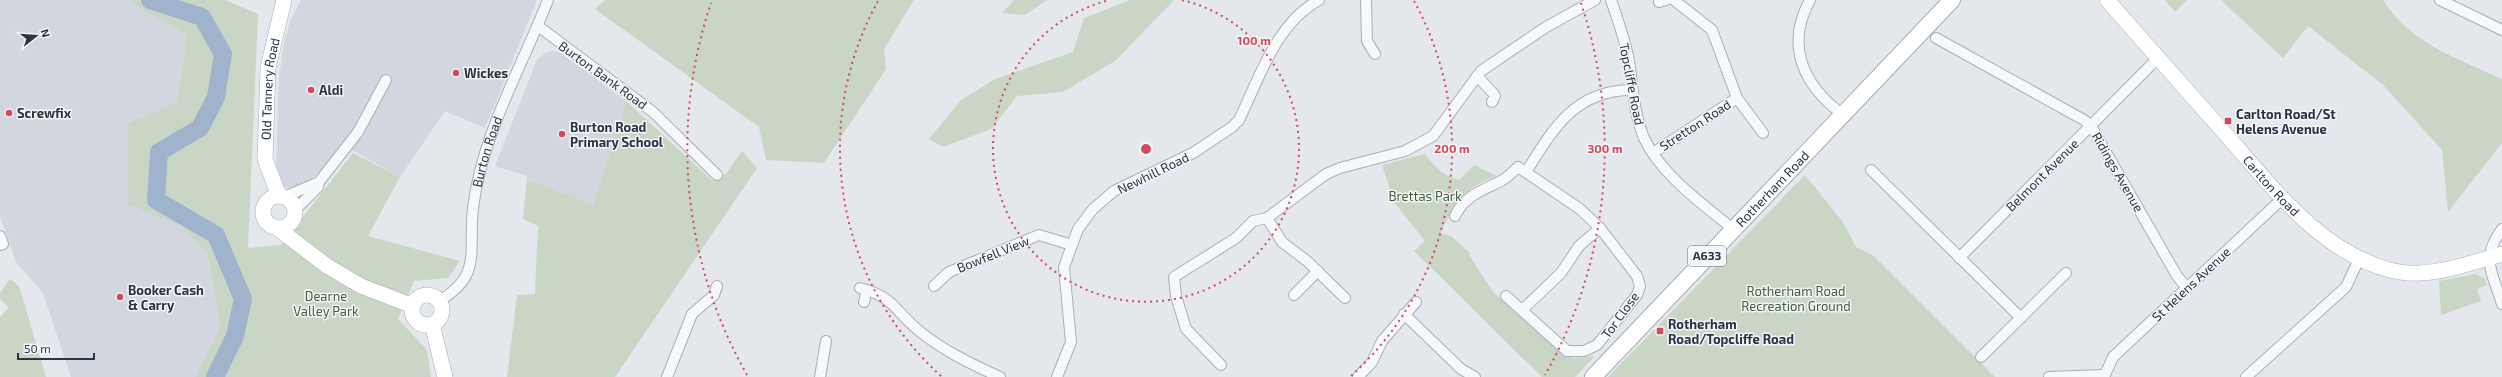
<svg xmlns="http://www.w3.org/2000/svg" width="2502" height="377" font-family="'Exo 2',sans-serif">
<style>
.built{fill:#d2d6de}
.green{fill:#c9d6c5}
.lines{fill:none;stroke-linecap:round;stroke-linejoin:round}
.river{stroke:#9fb4cc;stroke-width:18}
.street-casing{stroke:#a9aeb7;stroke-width:12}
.secondary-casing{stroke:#a9aeb7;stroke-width:16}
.primary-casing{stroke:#a3abb8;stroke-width:18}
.street{stroke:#f7f8fa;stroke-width:10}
.secondary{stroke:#fff;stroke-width:15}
.primary{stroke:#fff;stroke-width:16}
.ring{fill:none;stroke:#d1495b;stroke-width:2;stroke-dasharray:2 4}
.poi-dot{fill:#d1495b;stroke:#f4f6f9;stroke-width:1.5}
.labels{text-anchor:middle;stroke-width:3;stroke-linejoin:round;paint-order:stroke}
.shield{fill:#f4f6f9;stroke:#676e7b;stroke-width:1}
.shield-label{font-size:12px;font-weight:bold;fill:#2b3445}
.poi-label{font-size:13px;font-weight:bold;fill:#2b3445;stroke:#f4f6f9;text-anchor:start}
.street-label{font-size:13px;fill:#2b3445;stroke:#f4f6f9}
.park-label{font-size:13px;fill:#3f6138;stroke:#f4f6f9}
.centre{fill:#d1495b;stroke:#f4f6f9;stroke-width:2}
.ring-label{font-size:12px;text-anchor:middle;font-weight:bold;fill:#d1495b;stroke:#f4f6f9;stroke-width:3;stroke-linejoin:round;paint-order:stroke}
</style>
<rect width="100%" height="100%" fill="#e4e7ec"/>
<!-- built -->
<path class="built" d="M0,0H132L136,6L187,35L177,102L128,123V203L182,227L208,255L220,326L195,377H71L43,293L16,262L0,216Z
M301,0H537L485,128L445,111L400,177L343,145L327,166L307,182L290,188L284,187L280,182L276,170L279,79L283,48L290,21Z
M552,51L559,52L626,101L593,205L527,179V176L495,166L537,60L545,53Z"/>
<!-- green -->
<path class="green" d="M132,0H225L258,14L248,248L281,245L353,153L400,177L368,236L460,261L448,278L414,281L398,319L427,350L431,377H195L220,326L208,255L182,227L128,204V123L177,102L187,35L136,6Z
M605,0H914L884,49L886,69L824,163L766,160L759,127L595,9Z
M1014,0H1047L1025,15L1002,13Z
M1130,0H1174L1115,61L1063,92L1017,96L991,129L943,147L929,139L961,100L995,79L1073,52L1084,18Z
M2165,0H2187L2175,12Z
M2221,0H2383C2409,43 2459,59 2502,79V143L2448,212L2442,150L2383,85L2308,26L2283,58Z
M626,101L713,181L726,174L742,151L757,168L615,377H507L517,295L535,294L538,226L523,219L527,179L593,205Z
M1425,154C1434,167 1444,176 1459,180L1474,165L1497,176C1465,187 1454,202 1441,233L1452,237L1470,253L1469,255L1493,292L1558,349L1574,358L1595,356L1575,377H1542L1414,251L1425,241L1394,202L1382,165Z
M1805,175L1843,222L1856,247L1874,256L1995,377H1608Z
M2476,274L2484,278L2487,285L2477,289L2481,301L2441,315L2439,281Z
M10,279L19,286L46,377H0V317L9,307L0,299V293Z"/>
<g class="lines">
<!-- river -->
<path class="river" d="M150,0L202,17L223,54L216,97L200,128L159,152L156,200L216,235L243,299L235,336L215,377"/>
<!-- street casing -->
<g class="street-casing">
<g id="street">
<path d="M1366,0L1367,41L1375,54"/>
<path d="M1611,0C1618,20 1625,40 1629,61C1633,88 1634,114 1644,138C1660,174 1704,205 1733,229"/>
<path d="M1674,0L1712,30L1737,98L1763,133"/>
<path d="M1810,0C1785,45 1803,85 1842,114"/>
<path d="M2440,0L2502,30"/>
<path d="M1659,2L1666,0"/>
<path d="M538,26L653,112L717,175"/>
<path d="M1936,38L2084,120L2091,126L2177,276L2187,288"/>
<path d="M1477,76L1493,93L1495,96L1492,102"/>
<path d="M1653,153L1737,98"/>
<path d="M1871,170L2021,318"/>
<path d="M1526,172C1553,129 1575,90 1632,90"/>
<path d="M284,197L319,182"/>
<path d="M294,211L318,187L319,182L358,132L386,80"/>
<path d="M1455,216C1464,196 1483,190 1501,181C1507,178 1513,172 1518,167L1580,209L1600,228L1637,276L1640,286L1637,295L1597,345L1584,351H1567L1506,296"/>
<path d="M1267,218L1282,242L1307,261L1345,298"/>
<path d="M2502,229C2480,259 2492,271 2502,304"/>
<path d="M0,236L3,244L0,245"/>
<path d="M1959,258L2158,58"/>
<path d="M934,286L949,272L1039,235L1072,245"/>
<path d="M860,288C894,297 893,309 918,330C942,350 971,364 1000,377"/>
<path d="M1294,295L1318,271"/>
<path id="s1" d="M439,301C483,275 468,252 473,208C482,134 521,69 548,0"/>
<path d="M864,302L867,290"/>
<path d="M1522,310L1561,273L1579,246L1600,228"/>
<path d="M1404,314L1461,369L1475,377"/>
<path d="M1981,357L2066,273"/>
<path d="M1221,365L1186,329L1176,296L1174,277L1236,238L1253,221L1267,218L1326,174L1340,168L1405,151L1433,136L1481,71L1546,27L1595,0"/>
<path d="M667,377L692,314L714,295L717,286"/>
<path d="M820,377L826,341"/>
<path d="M1057,377L1071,342L1064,267L1078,229L1093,209L1114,191L1193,153L1232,127L1239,120C1259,79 1276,23 1319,0"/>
<path d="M1358,377L1372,362L1382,341L1416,302"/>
<path d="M2049,377L2104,375"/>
<path d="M2104,377L2113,357L2283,198"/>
<path d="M2246,377L2346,287L2359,259"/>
</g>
</g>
<!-- secondary casing -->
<g class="secondary-casing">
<g id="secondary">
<path id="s2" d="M2107,0C2145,43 2183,86 2221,129C2269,182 2317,251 2390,270C2427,280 2466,264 2502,254"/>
<path id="s3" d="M279,196L265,159L268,68L284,0"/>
<circle cx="279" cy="212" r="16"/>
<path d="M277,228L327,266L361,286L413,306"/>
<circle cx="427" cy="310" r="15"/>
<path d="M432,324L445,377"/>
</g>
</g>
<!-- primary casing -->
<g class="primary-casing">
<g id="primary">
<path id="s4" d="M1593,377L1952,0"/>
</g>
</g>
<!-- street -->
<use href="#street" class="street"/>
<!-- secondary -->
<use href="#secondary" class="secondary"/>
<!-- primary -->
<use href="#primary" class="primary"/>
</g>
<!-- distance rings -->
<g class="ring">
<path d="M1182 0A153 153 0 1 1 1110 0"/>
<path d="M941 376A306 306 0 0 1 878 1M1414 1A306 306 0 0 1 1351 376"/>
<path d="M747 375A459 459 0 0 1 711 3M1581 3A459 459 0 0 1 1545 375"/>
</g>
<!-- markers -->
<g class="poi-dot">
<circle cx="456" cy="73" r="4"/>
<circle cx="311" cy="90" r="4"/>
<circle cx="9" cy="113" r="4"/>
<rect x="2224" y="117" width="8" height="8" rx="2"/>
<circle cx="562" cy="134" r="4"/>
<circle cx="120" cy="297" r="4"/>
<rect x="1656" y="327" width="8" height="8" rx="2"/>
</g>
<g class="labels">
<!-- shield labels -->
<rect class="shield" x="1688" y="246" width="38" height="20" rx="3"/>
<g class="shield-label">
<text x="1707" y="260">A633</text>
</g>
<!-- poi labels -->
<g class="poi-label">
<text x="464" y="78">Wickes</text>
<text x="319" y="95">Aldi</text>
<text x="17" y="118">Screwfix</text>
<text x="2236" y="119">Carlton Road/St<tspan x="2236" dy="15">Helens Avenue</tspan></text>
<text x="570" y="132">Burton Road<tspan x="570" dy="15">Primary School</tspan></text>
<text x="128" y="295">Booker Cash<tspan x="128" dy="15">&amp; Carry</tspan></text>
<text x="1668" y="329">Rotherham<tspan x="1668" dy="15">Road/Topcliffe Road</tspan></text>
</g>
<!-- street labels -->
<g class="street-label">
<text transform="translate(603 75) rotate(36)" y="5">Burton Bank Road</text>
<text transform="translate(1632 84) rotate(79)" y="5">Topcliffe Road</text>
<text dy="5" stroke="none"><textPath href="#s3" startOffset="110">Old Tannery Road</textPath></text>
<text transform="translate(1695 125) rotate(-33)" y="5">Stretton Road</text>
<text dy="5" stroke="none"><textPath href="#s1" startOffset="164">Burton Road</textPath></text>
<text transform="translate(2118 172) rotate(60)" y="5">Ridings Avenue</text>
<text transform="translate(1153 173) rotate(-26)" y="5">Newhill Road</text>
<text transform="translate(2042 175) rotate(-45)" y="5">Belmont Avenue</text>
<text dy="5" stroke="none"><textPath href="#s2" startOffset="248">Carlton Road</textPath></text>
<text dy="5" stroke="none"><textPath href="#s4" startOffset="260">Rotherham Road</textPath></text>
<text transform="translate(993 254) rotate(-22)" y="5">Bowfell View</text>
<text transform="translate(2191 284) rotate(-43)" y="5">St Helens Avenue</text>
<text transform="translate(1620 315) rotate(-54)" y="5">Tor Close</text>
</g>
<!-- park labels -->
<g class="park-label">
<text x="1425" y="201">Brettas Park</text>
<text x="1796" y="296">Rotherham Road<tspan x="1796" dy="15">Recreation Ground</tspan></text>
<text x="326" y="301">Dearne<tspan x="326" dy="15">Valley Park</tspan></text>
</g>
</g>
<circle cx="1146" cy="149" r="6" class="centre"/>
<g class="ring-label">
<text x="1254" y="45">100 m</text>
<text x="1452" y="153">200 m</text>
<text x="1605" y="153">300 m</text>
</g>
<!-- north arrow -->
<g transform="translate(36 36) rotate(73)" stroke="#f4f6f9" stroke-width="3" paint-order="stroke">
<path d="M0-3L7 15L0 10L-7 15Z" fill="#2b3445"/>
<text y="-6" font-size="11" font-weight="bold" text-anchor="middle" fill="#2b3445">N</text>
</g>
<!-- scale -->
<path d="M18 353v6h76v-6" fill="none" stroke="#2b3445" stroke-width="2"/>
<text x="24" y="353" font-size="12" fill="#2b3445" stroke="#f4f6f9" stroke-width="3" paint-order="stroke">50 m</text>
</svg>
